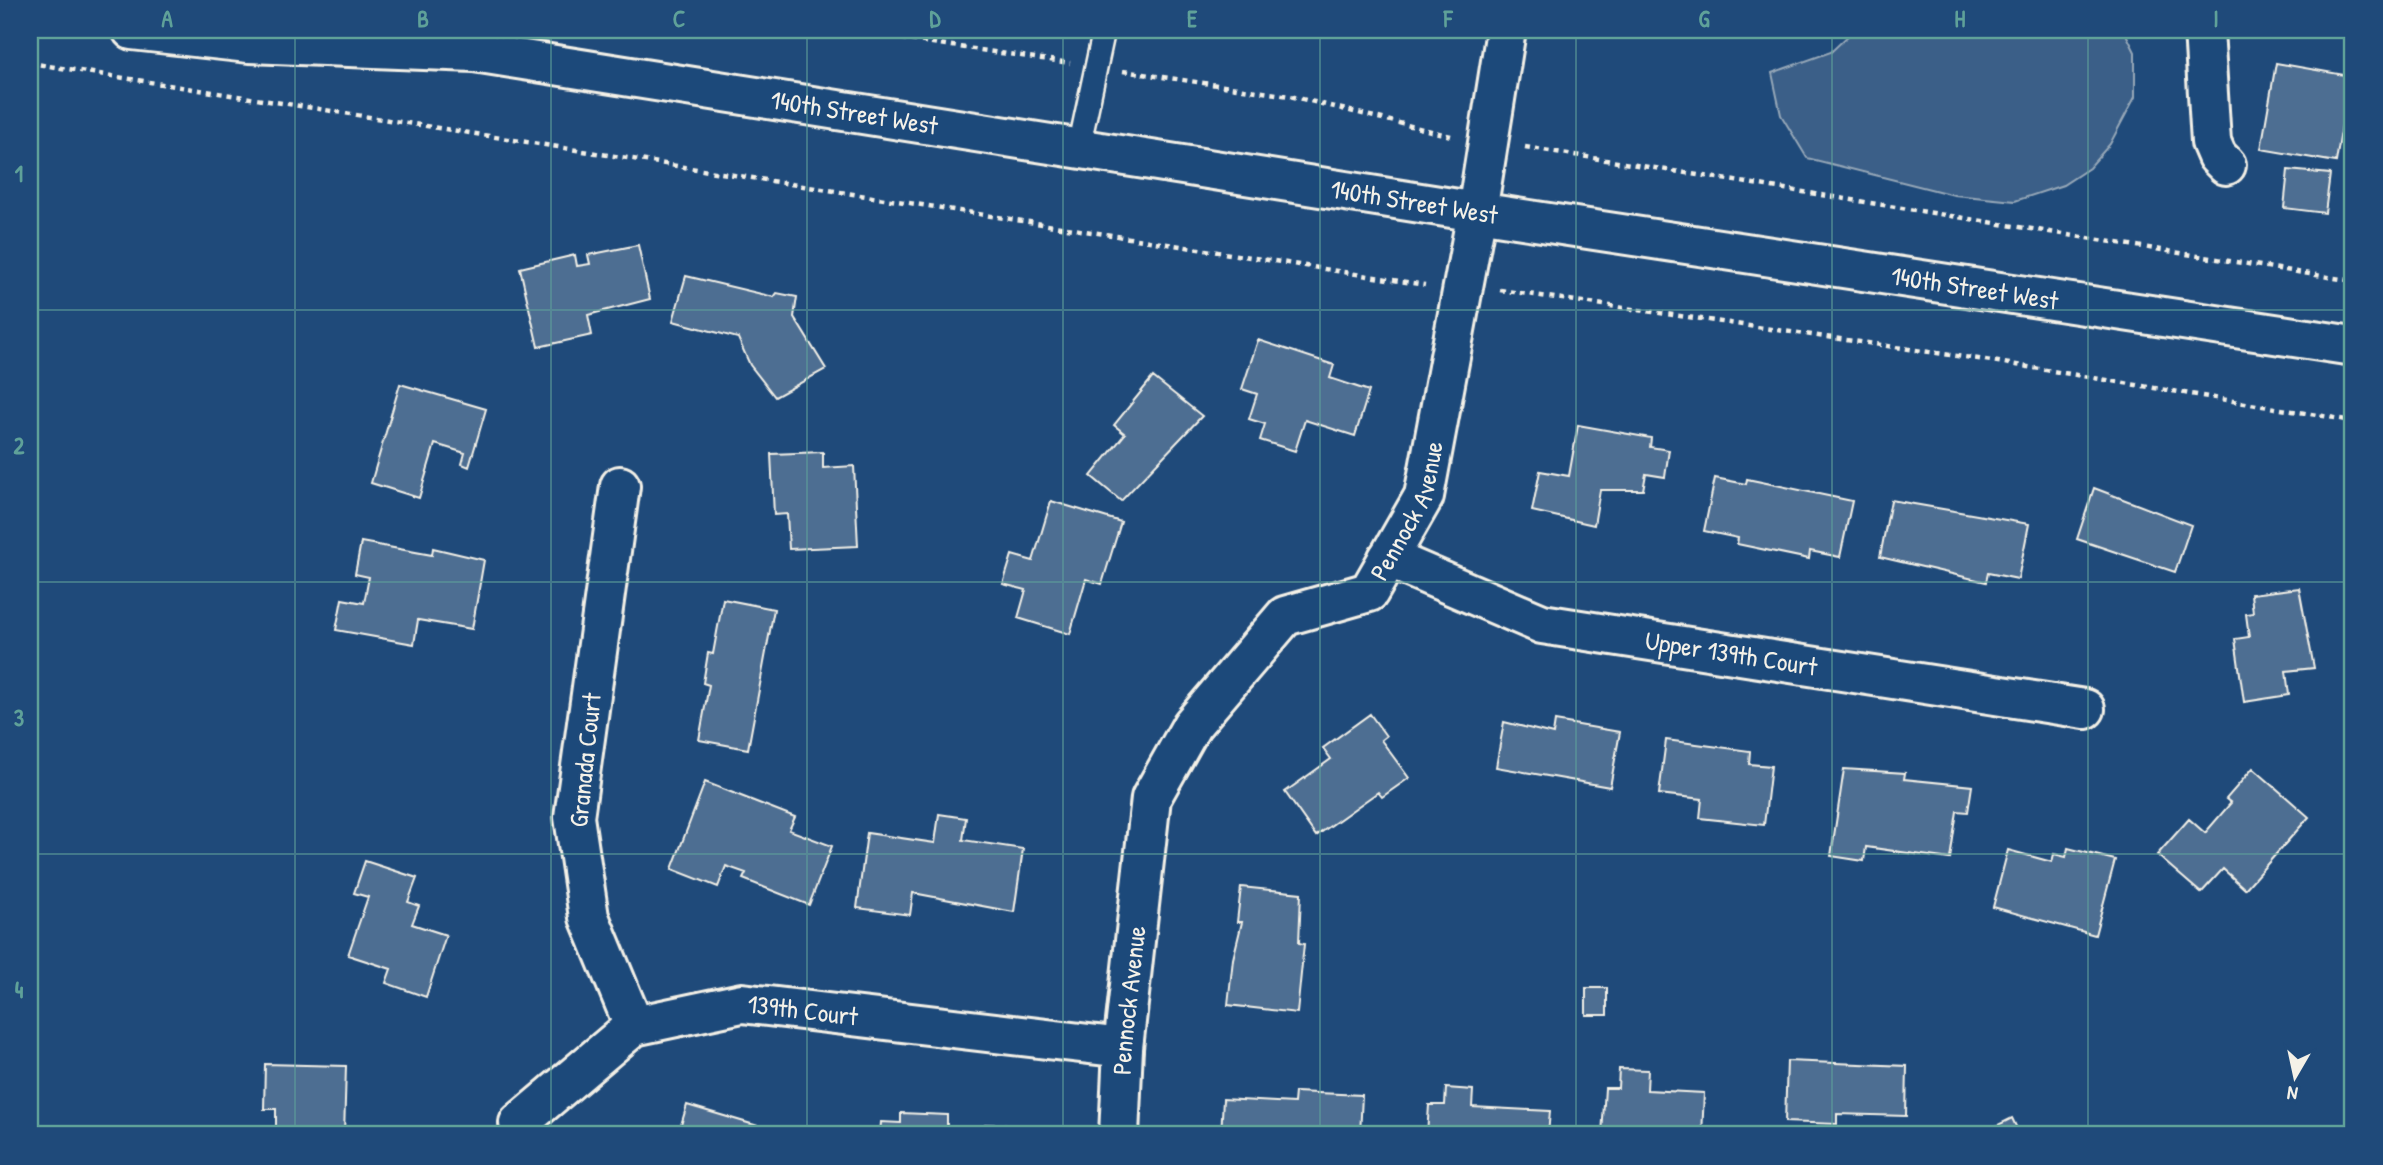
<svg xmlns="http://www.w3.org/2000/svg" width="2383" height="1165" font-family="'Patrick Hand',sans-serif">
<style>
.green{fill:#3a5f88;stroke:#97a8b8;stroke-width:2}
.building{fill:#4d6e92;stroke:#f4f1e8;stroke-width:2}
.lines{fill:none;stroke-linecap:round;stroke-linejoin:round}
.service-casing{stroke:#f4f1e8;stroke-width:26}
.minor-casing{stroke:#f4f1e8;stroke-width:44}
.tertiary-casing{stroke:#f4f1e8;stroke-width:44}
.path{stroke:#f4f1e8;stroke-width:4.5;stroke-dasharray:5 5;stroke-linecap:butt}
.service{stroke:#1f4a7a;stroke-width:21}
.minor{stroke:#1f4a7a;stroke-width:38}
.tertiary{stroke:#1f4a7a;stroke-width:38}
.grid{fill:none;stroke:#5fa199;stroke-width:2;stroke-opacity:0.55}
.labels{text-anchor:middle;stroke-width:5;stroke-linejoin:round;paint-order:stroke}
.street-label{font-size:26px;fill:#f4f1e8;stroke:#1f4a7a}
.neatline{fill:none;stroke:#5fa199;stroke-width:2.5}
.grid-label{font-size:23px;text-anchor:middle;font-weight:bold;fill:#5fa199}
</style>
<rect width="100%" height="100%" fill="#1f4a7a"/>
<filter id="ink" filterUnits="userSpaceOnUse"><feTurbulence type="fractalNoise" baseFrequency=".0143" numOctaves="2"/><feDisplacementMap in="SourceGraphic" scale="14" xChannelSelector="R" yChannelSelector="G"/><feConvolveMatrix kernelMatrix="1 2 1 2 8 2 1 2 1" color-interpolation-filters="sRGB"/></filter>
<g filter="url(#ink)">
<!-- green -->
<path class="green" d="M1854,30H2124L2135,52V97L2110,144L2089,168L2063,185L2015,201L1954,195L1807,158L1781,115L1772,73L1831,52Z"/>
<!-- building -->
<path class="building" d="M2276,63L2350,76L2336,162L2261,149Z
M2288,170L2330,174L2325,213L2284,208Z
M638,245L650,299L588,315L592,335L538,347L520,268L575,255L577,266L590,264L588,255Z
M686,276L774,297L777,293L797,297L794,317L826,369L775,397L750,365L738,338L673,321Z
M1258,340L1334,365L1330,378L1369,391L1355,436L1305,420L1295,451L1260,440L1265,424L1249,419L1257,394L1242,389Z
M1153,377L1202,416L1121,501L1091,476L1125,434L1114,425Z
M400,384L486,409L469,467L462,464L465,453L435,444L419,498L371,483Z
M1578,425L1651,438L1650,447L1669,450L1665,477L1646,474L1643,490H1600L1594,525L1532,511L1540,471L1569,476Z
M823,452V468L854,466L858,546L789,549L787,514L774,515L771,454Z
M1715,478L1746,484L1747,479L1852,501L1840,557L1810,551L1809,559L1737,544L1738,538L1704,531Z
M2094,488L2191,525L2175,572L2077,539Z
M1891,500L2029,524L2018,579L1988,573L1986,582L1880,557Z
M1051,501L1121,522L1102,584L1086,579L1070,634L1018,618L1026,590L1003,584L1012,555L1033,561Z
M361,542L432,555L433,548L484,560L472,629L418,620L414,644L336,630L342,599L364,603L369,577L355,574Z
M2299,588L2314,668L2286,671L2289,695L2244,702L2235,639L2249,637L2246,614L2253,613L2251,594Z
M723,599L774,609L748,749L699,740L709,685L703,683L708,653L713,654Z
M1370,714L1386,736L1381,740L1409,778L1382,797L1378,792L1316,836L1285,792L1331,759L1323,748Z
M1555,721L1620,732L1610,787L1496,767L1504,722L1553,734Z
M1666,740L1750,751L1749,764L1771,766L1764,825L1700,818L1702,799L1659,794Z
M2253,768L2309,817L2245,889L2223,869L2201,893L2157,855L2189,819L2205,833L2231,803L2226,799Z
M1844,769L1905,773L1904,779L1972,786L1968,812L1957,811L1950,859L1866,847L1864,861L1831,856Z
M705,782L795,817L789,830L832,846L809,905L743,879L746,873L726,866L718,887L672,869Z
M939,814L966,818L963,840L1023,849L1014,912L913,893L910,915L857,908L867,833L935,843Z
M2068,848L2115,860L2095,935L1993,907L2008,850L2052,862L2054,854L2066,857Z
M365,861L417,878L408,902L419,906L412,924L446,935L426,997L386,983L391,969L348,955L368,897L354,893Z
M1241,887L1301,893L1299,943L1304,944L1297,1013L1228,1005L1233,959L1242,922H1237Z
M1586,988H1607V1015H1586Z
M1787,1061L1907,1066L1906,1116L1837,1114V1124L1785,1122Z
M265,1064L346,1066L344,1135H276V1109H264Z
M1619,1069L1648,1070L1647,1090L1704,1093L1702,1135H1586H1602L1605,1088H1618Z
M1446,1088L1473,1090L1472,1107L1550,1111L1548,1135H1427L1429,1105H1445Z
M1295,1092L1362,1095L1360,1135H1221L1223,1099L1294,1103Z
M687,1105L775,1131L773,1135H678Z
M901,1113L947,1115V1131L985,1133V1124L1032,1126V1135H880L881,1122L901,1123Z
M2012,1118L2020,1135H1978Z"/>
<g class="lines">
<!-- service casing -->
<g class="service-casing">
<path id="service" d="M1079,147L1104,30"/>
</g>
<!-- minor casing -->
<g class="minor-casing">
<g id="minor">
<path d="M2204,30L2211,142L2217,156L2226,165"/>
<path d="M620,486L574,817L589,917L634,1026"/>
<path id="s1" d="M1388,558L1542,624L2085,709"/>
<path id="s2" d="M519,1123L634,1026L742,1003L1123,1048"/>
</g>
</g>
<!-- tertiary casing -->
<g class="tertiary-casing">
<g id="tertiary">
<path id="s3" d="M132,30L249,43L474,52L1477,212L2353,346"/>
<path id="s4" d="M1119,1135L1123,1048L1151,798L1192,725L1285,616L1369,592L1424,496L1477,212L1506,30"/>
</g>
</g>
<!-- path -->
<path class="path" d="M842,30L1070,63
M30,63L1425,285
M1123,71L1290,96L1451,136
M1525,147L2353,281
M1500,290L1992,361L2353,421"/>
<!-- service -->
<use href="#service" class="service"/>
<!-- minor -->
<use href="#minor" class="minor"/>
<!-- tertiary -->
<use href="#tertiary" class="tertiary"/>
</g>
</g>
<!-- grid -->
<path class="grid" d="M295,30V1135M551,30V1135M807,30V1135M1063,30V1135M1320,30V1135M1576,30V1135M1832,30V1135M2088,30V1135M30,310H2353M30,582H2353M30,854H2353"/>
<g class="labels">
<!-- street labels -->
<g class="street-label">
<text dy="9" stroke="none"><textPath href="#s3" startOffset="728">140th Street West</textPath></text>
<text dy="9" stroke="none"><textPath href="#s3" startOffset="1295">140th Street West</textPath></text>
<text dy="9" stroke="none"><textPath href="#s3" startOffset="1862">140th Street West</textPath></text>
<text dy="9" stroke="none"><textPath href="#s4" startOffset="744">Pennock Avenue</textPath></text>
<text dy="9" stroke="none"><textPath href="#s1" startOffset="359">Upper 139th Court</textPath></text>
<text transform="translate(585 760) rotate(-84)" y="9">Granada Court</text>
<text dy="9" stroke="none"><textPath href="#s4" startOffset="135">Pennock Avenue</textPath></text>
<text dy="9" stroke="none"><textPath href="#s2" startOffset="322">139th Court</textPath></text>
</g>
</g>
<!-- margin -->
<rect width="2383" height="1165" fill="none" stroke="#1f4a7a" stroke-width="77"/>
<!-- north arrow -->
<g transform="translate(2295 1077) rotate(189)" stroke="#1f4a7a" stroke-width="5" paint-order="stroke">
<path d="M0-5L12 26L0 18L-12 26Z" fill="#f4f1e8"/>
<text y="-10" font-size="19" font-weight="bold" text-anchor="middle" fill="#f4f1e8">N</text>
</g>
<rect x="38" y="38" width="2306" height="1088" class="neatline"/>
<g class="grid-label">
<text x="167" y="27">A</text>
<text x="423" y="27">B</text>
<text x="679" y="27">C</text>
<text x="935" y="27">D</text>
<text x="1192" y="27">E</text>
<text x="1448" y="27">F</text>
<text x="1704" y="27">G</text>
<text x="1960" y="27">H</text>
<text x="2216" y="27">I</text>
<text x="19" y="182">1</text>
<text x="19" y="454">2</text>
<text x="19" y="726">3</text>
<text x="19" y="998">4</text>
</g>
</svg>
